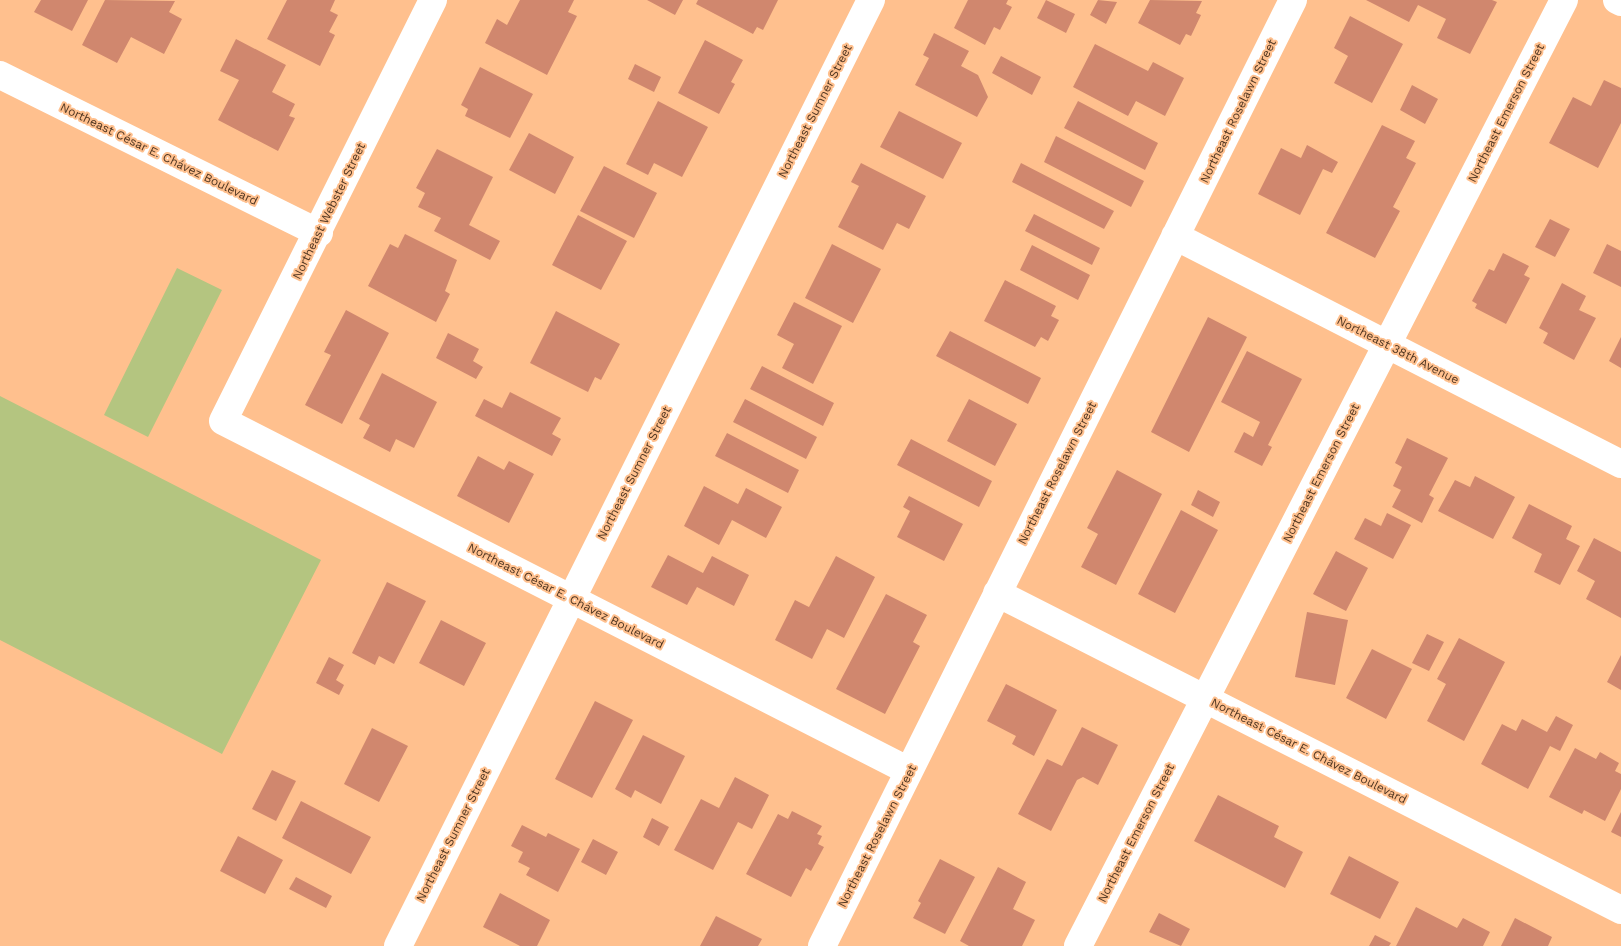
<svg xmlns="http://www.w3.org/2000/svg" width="1621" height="946" font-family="'Work Sans',sans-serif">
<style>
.green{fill:#b4c580}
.building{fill:#d0876e}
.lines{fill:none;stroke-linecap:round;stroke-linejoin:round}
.minor{stroke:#fff;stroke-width:28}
.labels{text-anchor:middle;stroke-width:4;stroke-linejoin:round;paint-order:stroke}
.street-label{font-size:12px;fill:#503622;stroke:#ffc08e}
</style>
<rect width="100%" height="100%" fill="#ffc08e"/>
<!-- green -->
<path class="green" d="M177,268L222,290L148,437L104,415Z
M0,396L321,560L222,754L0,640Z"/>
<!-- building -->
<path class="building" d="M41,0H88L72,31L34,12Z
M105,0L175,1L169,12L182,19L164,54L131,37L117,63L82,45Z
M287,0H335L330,11L338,15L329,32L335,35L320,66L267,39Z
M520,0H574L568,12L577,16L547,75L485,43L497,19L507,25Z
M647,0H683L675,15Z
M698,0H778L763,30L757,27L753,34L696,4Z
M968,0H1008L1006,4L1012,7L1000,30L994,27L985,45L954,28Z
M1046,0L1075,14L1066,33L1037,18Z
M1098,0L1117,2L1106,24L1090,15Z
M1150,0L1202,1L1196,13L1201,15L1191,36L1186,34L1180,45L1138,23Z
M1366,0H1492L1497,2L1470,54L1437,38L1446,19L1418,5L1409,22Z
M1350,16L1403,44L1372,103L1334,83L1348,56L1334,48Z
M934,33L969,51L961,66L978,75L988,97L977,117L915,85L929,58L923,55Z
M236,39L286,65L272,92L295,104L289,116L295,118L278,151L218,120L239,80L220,71Z
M705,40L743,60L731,82L735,84L719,114L678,93Z
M1095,44L1148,71L1153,62L1184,78L1165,116L1136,101L1128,116L1073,87Z
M1001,56L1041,77L1032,95L992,73Z
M635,64L661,77L654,92L628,79Z
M480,67L533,94L510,138L465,116L468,109L461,105Z
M1604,80L1621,88V123L1598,168L1549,143L1573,97L1591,106Z
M1412,85L1438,99L1425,124L1400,110Z
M658,101L708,127L682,177L654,163L648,175L626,164Z
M1078,101L1158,143L1145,170L1064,128Z
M899,111L962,143L943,179L880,147Z
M1382,125L1415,141L1406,158L1416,163L1393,207L1400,211L1375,258L1326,233Z
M529,133L574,157L555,194L509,170Z
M1056,136L1144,181L1131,207L1044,162Z
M1307,145L1338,162L1332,173L1323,169L1300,215L1258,194L1281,148L1301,158Z
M437,149L493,177L469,225L500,241L490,260L434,231L441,218L418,207L425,193L416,188Z
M861,163L926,196L909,229L897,223L883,250L838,227L859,186L851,182Z
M1021,163L1114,211L1104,229L1012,182Z
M604,166L657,193L634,238L580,211Z
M1034,214L1100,248L1092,265L1025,231Z
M578,215L627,241L601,290L552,265Z
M1550,219L1570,229L1555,257L1535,247Z
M405,234L457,260L445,291L450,294L436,322L368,286L390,244L398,248Z
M832,244L881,269L853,323L805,298Z
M1607,244L1621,251V287L1593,273Z
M1032,245L1090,275L1078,300L1020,270Z
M1503,253L1529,266L1524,275L1530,278L1506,324L1475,308L1477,304L1472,301L1489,269L1494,271Z
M1005,280L1056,306L1051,316L1059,320L1048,341L1041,337L1035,347L984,321Z
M1562,283L1586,296L1579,310L1596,318L1574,360L1543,343L1548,333L1539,328Z
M794,302L842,326L813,384L782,368L794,344L777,335Z
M346,310L389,333L342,424L305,405L331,355L324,352Z
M556,311L620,344L601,380L595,377L588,392L530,363Z
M1208,317L1247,337L1189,452L1151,432Z
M950,331L1041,378L1028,404L936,356Z
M448,333L479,349L473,361L483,367L476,379L436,358Z
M1621,337V368L1609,361Z
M1247,351L1302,379L1268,445L1272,447L1262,466L1234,452L1244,432L1253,437L1260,422L1221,402Z
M762,366L834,403L823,426L750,389Z
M382,373L437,402L414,448L396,439L390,452L363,438L370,425L359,419Z
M510,392L561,418L552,434L561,439L552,456L475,416L484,399L502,408Z
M745,399L817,437L806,459L733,422Z
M969,399L1017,424L995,466L947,441Z
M727,433L799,470L788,493L715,456Z
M1407,438L1448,458L1429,495L1434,498L1422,523L1392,507L1401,490L1393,486L1402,467L1395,463Z
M911,439L992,481L979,507L897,465Z
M478,456L504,470L509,461L534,474L509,523L457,496Z
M1117,470L1162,494L1116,585L1081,567L1098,534L1087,528Z
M1475,476L1515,497L1493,539L1438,511L1455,480L1470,487Z
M704,486L738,504L746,488L782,507L766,538L732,520L719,545L684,526Z
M1198,490L1220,502L1213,517L1191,505Z
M909,496L963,524L944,561L897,537L910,511L903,507Z
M1529,504L1572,526L1566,539L1580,546L1560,585L1534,572L1542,554L1512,538Z
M1181,510L1218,530L1175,613L1138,594Z
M1387,513L1411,525L1393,559L1354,539L1365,518L1381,526Z
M1594,538L1621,552V618L1586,599L1595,581L1577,571Z
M1336,551L1368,568L1346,611L1313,594Z
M668,555L703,573L712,556L749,575L734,606L697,587L687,605L651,587Z
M836,556L875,577L844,638L827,629L812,659L775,640L795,600L809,607Z
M387,582L426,601L394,664L379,656L375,665L352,653Z
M886,594L927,615L913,642L920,646L885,714L836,689Z
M1307,612L1348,620L1335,685L1295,677Z
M441,620L486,643L464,686L419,663Z
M1427,634L1444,642L1429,671L1412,663Z
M1459,638L1505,662L1464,741L1427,721L1446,684L1437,679Z
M1372,649L1412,669L1386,719L1346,698Z
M1621,655V690L1607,682Z
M329,657L344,665L336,680L344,685L339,695L316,683Z
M1006,684L1057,710L1034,756L1012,744L1016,736L987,721Z
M595,701L633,720L592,798L555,779Z
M1556,716L1573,725L1560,751L1550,746L1528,789L1481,764L1502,724L1516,731L1522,719L1547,732Z
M1082,727L1118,745L1098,785L1083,777L1077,780L1051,831L1018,814L1047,759L1062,766Z
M372,728L408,746L379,802L344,784Z
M643,735L685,756L661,804L635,790L631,798L615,789Z
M1575,748L1596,759L1600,752L1619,763L1615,771L1621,774V789L1605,821L1584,810L1582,814L1549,797Z
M272,770L296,781L276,821L252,809Z
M735,777L769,795L752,829L738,822L713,870L674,850L701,799L719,808Z
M1218,795L1279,826L1274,837L1303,852L1285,888L1194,841Z
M301,801L371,837L351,874L282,838Z
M792,811L822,826L817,834L822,836L818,844L824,847L811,871L806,868L791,897L746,874L778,814L788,819Z
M1621,812V837L1611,832Z
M652,818L669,827L659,846L643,837Z
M522,825L546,837L548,833L580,849L558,892L526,875L530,868L518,862L523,852L511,846Z
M238,836L283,860L265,894L220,871Z
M593,839L618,852L606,875L581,862Z
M1349,856L1399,882L1380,919L1330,894Z
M940,859L975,877L945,934L913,918L921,903L918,901Z
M998,867L1026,882L1013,909L1035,920L1022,946H969L960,941Z
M296,877L332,896L326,908L289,889Z
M500,893L550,920L537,946H520L483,927Z
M1416,907L1457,928L1463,918L1490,932L1483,946H1396Z
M1159,913L1190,929L1181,946L1149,932Z
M716,916L762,939L758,946H700Z
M1515,918L1552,937L1548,946H1501Z
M1375,935L1391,943L1389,946H1369Z"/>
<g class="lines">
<!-- minor -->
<path class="minor" d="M433,0L223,421L909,771
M1617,0L1621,2
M0,75L319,233
M1175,236L1621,464
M997,593L1621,910
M398,946L871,0
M822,946L1293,0
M1078,946L1564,0"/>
</g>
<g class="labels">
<!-- street labels -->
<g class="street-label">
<text transform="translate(815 111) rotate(-63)" y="4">Northeast Sumner Street</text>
<text transform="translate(1238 111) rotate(-64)" y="4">Northeast Roselawn Street</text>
<text transform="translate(1506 113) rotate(-63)" y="4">Northeast Emerson Street</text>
<text transform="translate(159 154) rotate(26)" y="4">Northeast César E. Chávez Boulevard</text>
<text transform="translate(329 211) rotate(-64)" y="4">Northeast Webster Street</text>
<text transform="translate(1398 350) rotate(27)" y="4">Northeast 38th Avenue</text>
<text transform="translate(634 473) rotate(-63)" y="4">Northeast Sumner Street</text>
<text transform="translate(1057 473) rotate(-63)" y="4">Northeast Roselawn Street</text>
<text transform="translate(1321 473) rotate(-63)" y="4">Northeast Emerson Street</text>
<text transform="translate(566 596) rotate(27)" y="4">Northeast César E. Chávez Boulevard</text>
<text transform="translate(1309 751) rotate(27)" y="4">Northeast César E. Chávez Boulevard</text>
<text transform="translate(1136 833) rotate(-63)" y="4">Northeast Emerson Street</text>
<text transform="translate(453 835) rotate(-63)" y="4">Northeast Sumner Street</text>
<text transform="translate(877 836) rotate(-63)" y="4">Northeast Roselawn Street</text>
</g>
</g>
</svg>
